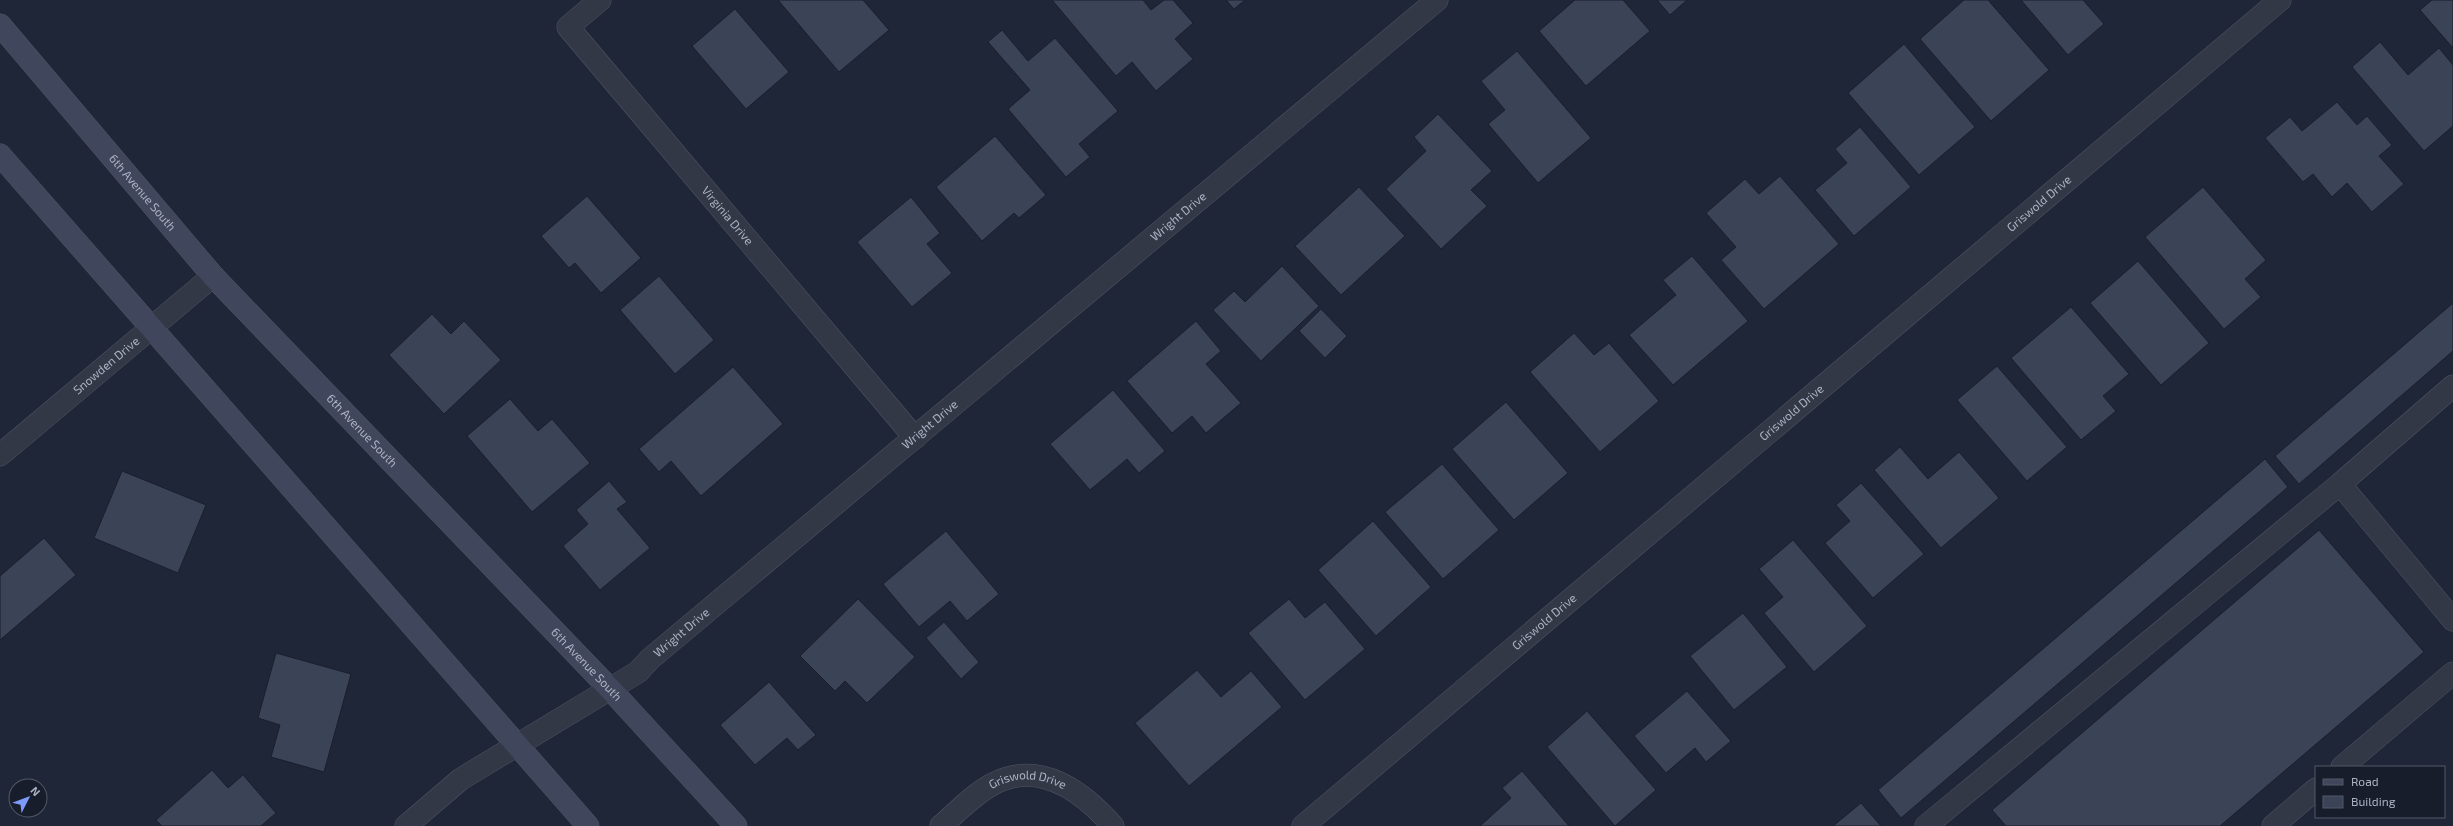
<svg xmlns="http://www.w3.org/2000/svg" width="2453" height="826" font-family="'Exo 2',sans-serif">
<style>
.building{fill:#3b4357;stroke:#1a1f2e}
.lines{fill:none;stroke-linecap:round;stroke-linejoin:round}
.lane-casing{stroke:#505565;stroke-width:23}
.street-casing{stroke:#505565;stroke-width:23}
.secondary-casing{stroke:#505565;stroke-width:23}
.lane{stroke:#333847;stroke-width:22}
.street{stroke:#333847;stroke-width:22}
.secondary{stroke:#40465b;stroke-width:22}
.labels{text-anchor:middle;stroke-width:4;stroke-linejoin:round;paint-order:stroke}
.street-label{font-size:12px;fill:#acb2c4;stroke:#181d2c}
</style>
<rect width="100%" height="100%" fill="#1f2637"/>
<!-- building -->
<path class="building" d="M778,0H863L889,30L839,72Z
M1052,0H1143L1151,10L1164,0H1173L1193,23L1175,39L1193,59L1156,91L1132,62L1116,76Z
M1226,0H1245L1234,9Z
M1575,0H1623L1650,31L1586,86L1539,31Z
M1657,0H1687L1670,15Z
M1964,0H1988L2049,70L1991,121L1920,39Z
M2021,0H2083L2104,24L2068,55Z
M2432,0H2453V48L2420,10Z
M735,9L789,72L746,109L692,46Z
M1002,30L1028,61L1055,38L1118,111L1079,144L1090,157L1066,177L1008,109L1030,90L988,42Z
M2380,42L2408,75L2439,48L2453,65V126L2424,151L2352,67Z
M1904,44L1975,127L1919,175L1848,93Z
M1517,51L1591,138L1538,183L1488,124L1505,110L1481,81Z
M2337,102L2357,125L2367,116L2392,145L2379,156L2404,184L2372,212L2347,183L2332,197L2313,174L2303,182L2265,138L2290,117L2302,131Z
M1438,114L1492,171L1471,190L1487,206L1441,249L1386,189L1426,151L1414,137Z
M1860,127L1911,187L1854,236L1815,190L1847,163L1835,149Z
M995,136L1046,195L1019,218L1014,213L982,241L936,187Z
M1780,176L1839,244L1764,309L1721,260L1736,247L1706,213L1745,179L1759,194Z
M1359,187L1405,236L1341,295L1295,246Z
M2203,187L2266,260L2245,279L2261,297L2224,329L2145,237Z
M587,196L641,258L601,293L575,263L569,268L541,236Z
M911,197L940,233L927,244L952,273L912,307L857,242Z
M1692,256L1748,321L1673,385L1629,335L1676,295L1663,280Z
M2138,261L2209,343L2161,385L2090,303Z
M1282,266L1319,306L1261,361L1213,310L1234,291L1245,302Z
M659,276L714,340L675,374L620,310Z
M2453,303V351L2299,484L2275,456Z
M2071,307L2129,374L2103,396L2116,411L2081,440L2011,358Z
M1321,309L1347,336L1325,358L1299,331Z
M432,314L451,334L464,321L501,360L444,414L389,355Z
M1196,321L1221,351L1206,364L1241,403L1206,433L1192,416L1172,433L1127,381Z
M1574,333L1594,355L1609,343L1659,401L1600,452L1530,372Z
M1997,366L2067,447L2027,481L1957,400Z
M733,367L783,424L701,496L671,461L659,472L639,449Z
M1113,390L1165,451L1139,473L1127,459L1090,490L1050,444Z
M510,399L538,431L552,419L590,463L532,512L467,436Z
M1506,402L1568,473L1514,520L1452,449Z
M1900,447L1928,479L1959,452L1999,498L1941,548L1874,470Z
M2265,459L2288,487L1901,818L1878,790Z
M1442,464L1499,530L1443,579L1385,512Z
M122,471L206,505L178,573L94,538Z
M609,481L627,502L617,509L650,548L600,590L563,546L588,524L576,510Z
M1861,483L1924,554L1873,598L1825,543L1850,521L1836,505Z
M1373,521L1431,587L1376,636L1318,570Z
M2319,530L2424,652L2220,826H2006L1992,810Z
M946,531L999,594L967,621L950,601L919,627L883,584Z
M44,538L76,575L0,640V576Z
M1793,540L1867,626L1814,672L1764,613L1783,597L1759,569Z
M858,599L915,657L867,703L845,681L835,691L800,656Z
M1289,599L1305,618L1325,602L1365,649L1305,700L1248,633Z
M1743,613L1787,667L1734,710L1690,656Z
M944,622L979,662L961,679L926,638Z
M276,653L351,674L324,772L271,757L280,725L258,718Z
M1197,670L1221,697L1251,671L1282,707L1189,786L1135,723Z
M769,682L816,735L798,750L787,738L755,765L720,725Z
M1687,691L1731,741L1706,762L1695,748L1666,773L1634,736Z
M1587,711L1656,790L1615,826L1547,747Z
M212,770L228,788L243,775L276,813L261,826H162L156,820Z
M1522,771L1569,826H1480L1511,798L1502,788Z
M1861,803L1881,826H1833Z"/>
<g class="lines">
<!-- lane casing -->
<g class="lane-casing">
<path id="lane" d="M2340,484L2453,620
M2342,767L2453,673
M1926,826L2340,484L2453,386
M2273,826L2316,789"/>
</g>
<!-- street casing -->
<g class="street-casing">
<g id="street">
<path id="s1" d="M600,0L568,27L915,438"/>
<path id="s2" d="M0,455L213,276"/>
<path id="s3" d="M406,826L461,779L638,672L650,659L1437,0"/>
<path id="s4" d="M941,826C957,812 974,794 993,784C1040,759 1083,792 1113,826"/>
<path id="s5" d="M1303,826L2280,0"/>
</g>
</g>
<!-- secondary casing -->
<g class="secondary-casing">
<g id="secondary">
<path id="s6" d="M0,25L213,276L611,690L736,826"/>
<path d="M0,155L588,826"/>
</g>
</g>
<!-- lane -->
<use href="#lane" class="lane"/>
<!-- street -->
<use href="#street" class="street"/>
<!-- secondary -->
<use href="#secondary" class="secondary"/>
</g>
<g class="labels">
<!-- street labels -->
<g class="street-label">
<text dy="4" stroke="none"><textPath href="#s6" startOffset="220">6th Avenue South</textPath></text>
<text dy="4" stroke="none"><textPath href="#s5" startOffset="964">Griswold Drive</textPath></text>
<text dy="4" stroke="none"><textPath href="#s1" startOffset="289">Virginia Drive</textPath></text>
<text dy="4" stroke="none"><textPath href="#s3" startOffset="986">Wright Drive</textPath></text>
<text dy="4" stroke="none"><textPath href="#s2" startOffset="139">Snowden Drive</textPath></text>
<text dy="4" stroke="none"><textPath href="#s5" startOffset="640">Griswold Drive</textPath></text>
<text dy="4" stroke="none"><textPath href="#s3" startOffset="662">Wright Drive</textPath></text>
<text dy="4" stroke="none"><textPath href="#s6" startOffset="544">6th Avenue South</textPath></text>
<text dy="4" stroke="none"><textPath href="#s5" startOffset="316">Griswold Drive</textPath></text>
<text dy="4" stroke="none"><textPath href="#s3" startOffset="338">Wright Drive</textPath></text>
<text dy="4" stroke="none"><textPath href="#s6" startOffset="868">6th Avenue South</textPath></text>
<text dy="4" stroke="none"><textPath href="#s4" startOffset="103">Griswold Drive</textPath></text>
</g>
</g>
<!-- legend -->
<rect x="2315" y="766" width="130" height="52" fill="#181d2c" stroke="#535969"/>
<rect x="2323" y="779" width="20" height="6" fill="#40465b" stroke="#535969"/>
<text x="2351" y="786" font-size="12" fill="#acb2c4">Road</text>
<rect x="2323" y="796" width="20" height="12" fill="#3b4357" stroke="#535969"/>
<text x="2351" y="806" font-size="12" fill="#acb2c4">Building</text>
<!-- north arrow -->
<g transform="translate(28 798) rotate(48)"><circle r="19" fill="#181d2c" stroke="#535969"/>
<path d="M0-3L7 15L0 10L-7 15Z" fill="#7c9afa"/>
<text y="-6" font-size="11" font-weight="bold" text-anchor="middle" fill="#acb2c4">N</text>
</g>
</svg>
